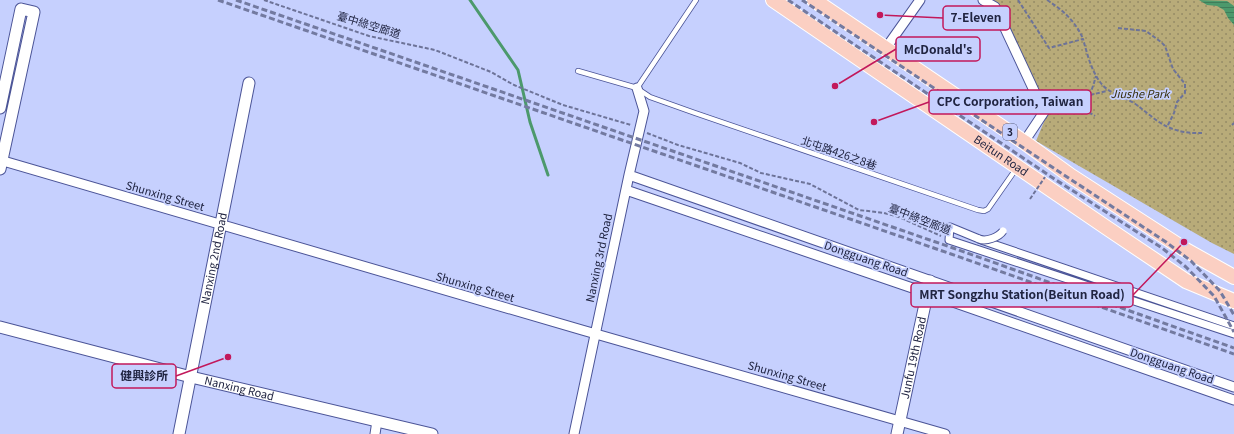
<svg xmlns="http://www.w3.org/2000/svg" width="1234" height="434" font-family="Georgia,'Noto Sans TC',serif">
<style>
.park{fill:url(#park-dots)}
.water{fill:url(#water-rules)}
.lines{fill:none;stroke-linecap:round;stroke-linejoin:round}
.stream{stroke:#4c996c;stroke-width:3}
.service-casing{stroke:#4b5497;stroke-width:6}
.pedestrian-casing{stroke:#4b5497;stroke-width:9}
.minor-casing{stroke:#4b5497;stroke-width:11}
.tertiary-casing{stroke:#4b5497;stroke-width:13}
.primary-casing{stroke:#fff;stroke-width:16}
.path{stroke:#6d7398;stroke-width:2;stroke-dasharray:4 2;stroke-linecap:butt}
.service{stroke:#fff;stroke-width:4.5}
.pedestrian{stroke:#fff;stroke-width:7}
.minor{stroke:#fff;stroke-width:9}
.tertiary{stroke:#fff;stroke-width:11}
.primary{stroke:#fbcfc2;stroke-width:14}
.rail{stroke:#737aa0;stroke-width:3;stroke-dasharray:6 3;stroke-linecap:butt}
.pedestrian-bridge-casing{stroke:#4b5497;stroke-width:9;stroke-linecap:butt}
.path-bridge{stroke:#6d7398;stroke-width:2;stroke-dasharray:4 2;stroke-linecap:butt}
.pedestrian-bridge{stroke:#fff;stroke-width:7}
.labels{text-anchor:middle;stroke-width:3.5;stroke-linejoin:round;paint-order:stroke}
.shield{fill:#c6d0fe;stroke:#52587a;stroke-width:1}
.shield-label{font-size:10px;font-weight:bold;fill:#202441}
.street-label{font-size:11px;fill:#202441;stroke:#c6d0fe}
.park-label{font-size:11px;font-style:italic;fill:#38300c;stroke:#c6d0fe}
.leader{fill:none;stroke:#c2185b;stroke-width:1.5}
.callout-dot{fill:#c2185b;stroke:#c6d0fe;stroke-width:1.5}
.callout{fill:#c6d0fe;stroke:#c2185b;stroke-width:1.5}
.callout-label{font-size:12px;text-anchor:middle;font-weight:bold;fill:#202441}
</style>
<defs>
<pattern id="park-dots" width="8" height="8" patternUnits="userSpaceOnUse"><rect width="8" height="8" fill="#b8ab79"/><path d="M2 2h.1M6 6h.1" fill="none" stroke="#958b65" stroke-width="1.8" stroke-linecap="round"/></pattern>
<pattern id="water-rules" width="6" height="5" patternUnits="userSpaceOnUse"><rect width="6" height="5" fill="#4c996c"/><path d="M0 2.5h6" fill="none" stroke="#3f7d5a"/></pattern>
</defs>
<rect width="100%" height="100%" fill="#c6d0fe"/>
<!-- park -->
<path class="park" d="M986,0H1234V254L1212,243L1036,141L1046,117L996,7Z"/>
<!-- water -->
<path class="water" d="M1199,0L1227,1L1234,6V25L1228,18L1224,10L1217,6L1207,5Z"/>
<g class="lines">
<!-- stream -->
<path class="stream" d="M470,0L518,70L530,122L548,175"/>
<!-- service casing -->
<g class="service-casing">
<path id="service" d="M578,71L637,88L696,0
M638,89L650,97L695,113L978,210L984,211L988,209L1016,169"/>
</g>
<!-- pedestrian casing -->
<g class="pedestrian-casing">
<path id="pedestrian" d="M1234,326L984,241L950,227L949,240L1234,334"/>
</g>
<!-- minor casing -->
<g class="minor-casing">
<path id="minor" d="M983,0L995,7L1044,112L1024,142
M886,48L920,0
M0,160L582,330L945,434
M629,175L1234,387
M626,190L927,293L1234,400
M375,434L377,421
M574,434L629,175L644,111L637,88"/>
</g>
<!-- tertiary casing -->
<g class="tertiary-casing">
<g id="tertiary">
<path d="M0,108L21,9L34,12L0,169"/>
<path id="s1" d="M0,327L191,377L432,434"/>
<path id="s2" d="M179,434L249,83"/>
<path id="s3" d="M897,434L930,281"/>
</g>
</g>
<!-- primary casing -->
<g class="primary-casing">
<g id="primary">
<path id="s4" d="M773,0L1107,228L1186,281L1234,301"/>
<path d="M814,0L1024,142L1071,176L1184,249L1234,277"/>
</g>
</g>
<!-- path -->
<path class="path" d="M264,0L369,36L435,50L491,72L514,85L563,105L631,125
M1018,0L1049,48L1083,39C1087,53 1091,70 1100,82C1109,94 1122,96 1134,103C1140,107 1145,112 1151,116C1166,129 1183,134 1202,133
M1047,0C1063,10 1076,22 1083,39
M1118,28L1146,31L1161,42L1165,46L1173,69L1185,84V93L1177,102L1174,113L1167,127
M1090,95L1107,91
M1083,103L1084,109L1095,116
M1071,110C1088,102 1091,94 1096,76
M1232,125L1234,123
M647,133L678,145L740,163L761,173L810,184L859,210L884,213L899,217L941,236"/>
<!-- service -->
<use href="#service" class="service"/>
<!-- pedestrian -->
<use href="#pedestrian" class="pedestrian"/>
<!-- minor -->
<use href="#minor" class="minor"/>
<!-- tertiary -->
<use href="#tertiary" class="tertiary"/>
<!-- primary -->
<use href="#primary" class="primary"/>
<!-- rail -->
<path class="rail" d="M218,0L951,254L1234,354
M236,0L953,248L1234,348
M788,0L1056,180L1162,248L1186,267L1214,296L1234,332
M802,0L1061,173L1166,242L1191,261L1220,291L1234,315"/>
<!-- pedestrian-bridge casing -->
<g class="pedestrian-bridge-casing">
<path id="pedestrian-bridge" d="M979,239C986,242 999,237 1003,231"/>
</g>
<!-- path-bridge -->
<path class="path-bridge" d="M1030,199L1045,177"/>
<!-- pedestrian-bridge -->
<use href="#pedestrian-bridge" class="pedestrian-bridge"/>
</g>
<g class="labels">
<!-- shield labels -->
<rect class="shield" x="1003" y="124" width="14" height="16" rx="3"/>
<g class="shield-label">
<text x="1010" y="136">3</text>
</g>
<!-- street labels -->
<g class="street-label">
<text transform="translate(369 25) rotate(17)" y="4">臺中綠空廊道</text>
<text transform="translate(839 153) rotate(19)" y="4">北屯路426之8巷</text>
<text dy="4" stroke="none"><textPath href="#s4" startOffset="276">Beitun Road</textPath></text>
<text transform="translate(165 196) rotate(16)" y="4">Shunxing Street</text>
<text transform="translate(920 219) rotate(21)" y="4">臺中綠空廊道</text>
<text transform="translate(599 258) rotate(-78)" y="4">Nanxing 3rd Road</text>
<text dy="4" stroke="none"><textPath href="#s2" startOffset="179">Nanxing 2nd Road</textPath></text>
<text transform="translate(866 259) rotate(19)" y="4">Dongguang Road</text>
<text transform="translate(475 287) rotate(16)" y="4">Shunxing Street</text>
<text dy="4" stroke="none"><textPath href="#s3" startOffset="78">Junfu 19th Road</textPath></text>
<text transform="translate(1172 366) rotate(19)" y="4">Dongguang Road</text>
<text transform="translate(787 376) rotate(16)" y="4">Shunxing Street</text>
<text dy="4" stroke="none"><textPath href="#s1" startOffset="247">Nanxing Road</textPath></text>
</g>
<!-- park labels -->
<g class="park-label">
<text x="1140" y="98">Jiushe Park</text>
</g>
</g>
<!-- callouts -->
<path class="leader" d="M880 15L943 18M835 86L896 49M874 122L929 102M1184 242L1133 295M228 357L176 376"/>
<g class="callout-dot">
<circle cx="880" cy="15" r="4"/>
<circle cx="835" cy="86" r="4"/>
<circle cx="874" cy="122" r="4"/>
<circle cx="1184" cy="242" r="4"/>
<circle cx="228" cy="357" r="4"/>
</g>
<g class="callout">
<rect x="943" y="6" width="67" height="24" rx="4"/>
<rect x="896" y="37" width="84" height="24" rx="4"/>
<rect x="929" y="90" width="162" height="24" rx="4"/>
<rect x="911" y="283" width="222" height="24" rx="4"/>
<rect x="112" y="364" width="64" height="24" rx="4"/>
</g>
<g class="callout-label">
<text x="976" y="22">7-Eleven</text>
<text x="938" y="54">McDonald's</text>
<text x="1010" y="106">CPC Corporation, Taiwan</text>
<text x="1022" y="299">MRT Songzhu Station(Beitun Road)</text>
<text x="144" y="380">健興診所</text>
</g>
</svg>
